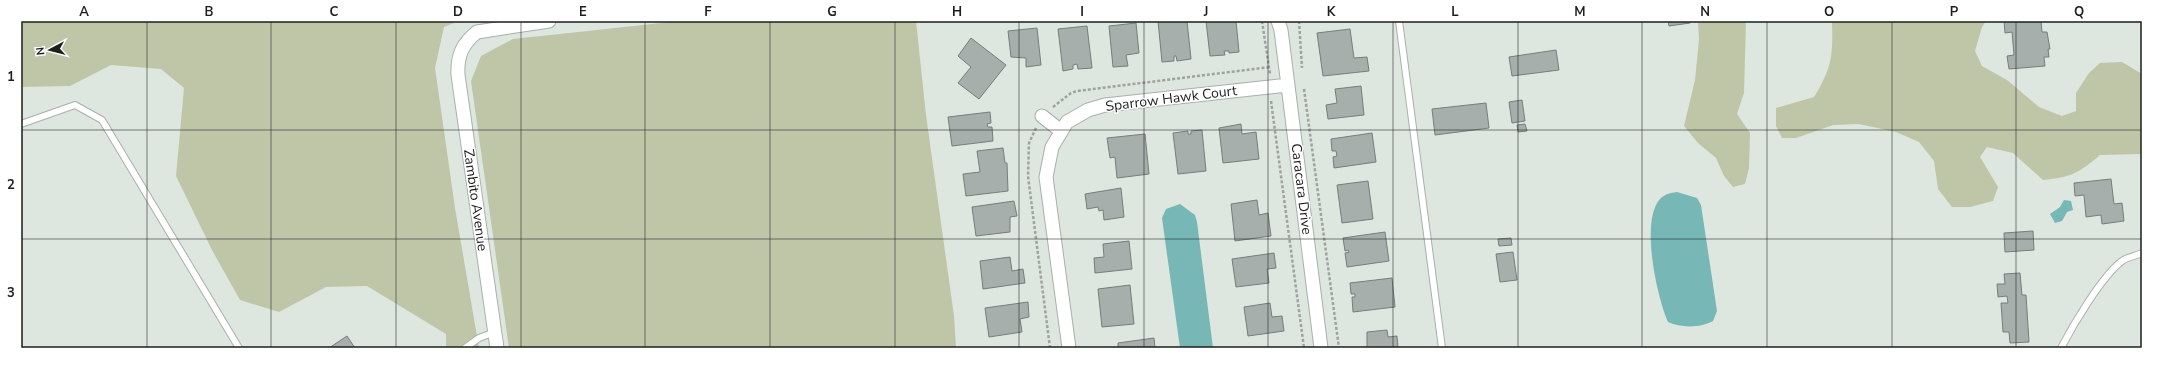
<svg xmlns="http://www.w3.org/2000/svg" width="2163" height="369" font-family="'Nunito Sans',sans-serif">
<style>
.green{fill:#bec6a7}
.water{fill:#77b7b5}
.building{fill:#a6afac;stroke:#767e7c}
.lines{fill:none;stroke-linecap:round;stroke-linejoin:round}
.service-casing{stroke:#a9b0ab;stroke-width:8}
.minor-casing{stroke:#a9b0ab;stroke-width:15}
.path{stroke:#9da39e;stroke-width:2.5;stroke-dasharray:3 2;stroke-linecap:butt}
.service{stroke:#fff;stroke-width:6}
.minor{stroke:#fff;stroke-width:13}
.grid{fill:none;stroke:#1c1f1d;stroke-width:1;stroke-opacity:0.55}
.labels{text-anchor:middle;stroke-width:3;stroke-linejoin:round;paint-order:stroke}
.street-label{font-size:14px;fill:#1c1f1d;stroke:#fff}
.neatline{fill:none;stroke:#1c1f1d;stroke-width:1.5}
.grid-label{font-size:13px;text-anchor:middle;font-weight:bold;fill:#1c1f1d}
</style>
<rect width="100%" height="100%" fill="#dee6e0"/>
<!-- green -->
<path class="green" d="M21,21H459L444,27L435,68L455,208L479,348H446V334L367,286L326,287L279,312L240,300L212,250L176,176L184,88L161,69L111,65L70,86L21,87Z
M680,21H916L926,115L954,316L956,348H509L471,81L481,56L513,39Z
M1698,21H1746L1744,93L1737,114L1750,133L1749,168L1745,184L1733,187L1724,176L1716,158L1698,143L1684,126L1695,80L1699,40Z
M1832,21H1986L1982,27L1975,51L1982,66L2007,80L2039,107L2062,116L2076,111V93L2089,73L2100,63L2122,62L2142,74V154L2100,155C2078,174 2071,177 2043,180L2013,153L1987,147L1980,157L1998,187L1993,201L1970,207H1952L1938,189L1934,161L1919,142L1896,132L1859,124L1833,125L1796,138H1782L1776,126V108L1814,97C1832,68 1833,55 1832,21Z"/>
<!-- water -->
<path class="water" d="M1677,192L1697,198L1701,205L1717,311L1713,321C1701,328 1681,328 1668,322C1657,297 1640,221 1660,199C1665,194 1670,193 1677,192Z
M2064,200L2071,201L2073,210L2067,212L2062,221L2055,223L2050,214L2060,207Z
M1180,204L1195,215L1197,222L1213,348H1180L1162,218L1166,209Z"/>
<!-- building -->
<path class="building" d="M1158,21H1187L1191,59L1177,61L1176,56H1174V61L1162,62Z
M1206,21H1236L1239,52L1229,53V51H1224L1225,55L1210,56Z
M1668,21H1690V23L1669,26Z
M2004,21H2041L2042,32H2047L2050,49H2048L2049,57H2044L2045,66L2009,69L2007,56L2014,55L2012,32L2005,33Z
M1136,23L1139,53L1126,55L1128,66L1113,67L1109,26Z
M1087,26L1092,68L1078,69L1077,64L1073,65V69L1063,71L1058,29Z
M1037,28L1041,65L1026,67V58L1011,57L1008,31Z
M1350,29L1354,58L1367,57L1369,71L1323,76L1317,33Z
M971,38L1006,65L979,99L958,83L971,67L958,56Z
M1556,50L1559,70L1512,76L1509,57Z
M1361,86L1364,115L1328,119L1326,105L1337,103L1335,89Z
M1522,100L1525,121L1512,123L1509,102Z
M1486,103L1489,128L1435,135L1432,109Z
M990,112L991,123L987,124L988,127H992L993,141L952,146L948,117Z
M1241,124L1242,134L1256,132L1259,159L1223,163L1219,128Z
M1525,124L1527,131L1518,132L1517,125Z
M1202,130L1206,171L1178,174L1173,133L1188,131V134H1191V131Z
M1372,133L1376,162L1334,168L1333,157L1337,156L1336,151H1332L1331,139Z
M1145,134L1149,174L1117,178L1115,157L1110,158L1107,138Z
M1003,148L1005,163H1007L1008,191L966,196L963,174L980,172L977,151Z
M2111,179L2114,204L2122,203L2124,221L2102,224L2101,215L2086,217L2084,195L2075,196L2074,183Z
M1368,181L1373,219L1342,223L1337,185Z
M1121,188L1124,217L1104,220L1103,210L1099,211L1098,207L1087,209L1085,194Z
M1257,200L1259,215L1268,213L1271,236L1235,241L1231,204Z
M1014,201L1017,216L1010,217V232L976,236L972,207Z
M2033,231L2034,250L2005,252L2004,233Z
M1385,232L1389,261L1347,267L1345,253L1349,252L1348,250L1345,251L1343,238Z
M1511,238L1512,245L1499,246L1498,239Z
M1129,241L1132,269L1095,273L1094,258L1104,257L1103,244Z
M1513,252L1517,280L1500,282L1496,254Z
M1274,253L1276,268L1267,269L1269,283L1236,287L1232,259Z
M1010,257L1012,271L1023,269L1025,283L983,289L980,261Z
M2020,273L2022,295H2026L2029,342L2010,343L2009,332H2003L2001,303H2008L2007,296L1998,297L1997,284H2005L2004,274Z
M1392,278L1395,307L1353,312L1352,297H1355V294H1351L1350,283Z
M1130,285L1134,324L1102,327L1098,289Z
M1028,302L1029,317L1020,319L1022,332L989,337L985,308Z
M1270,303L1272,317L1282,316L1284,331L1248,336L1244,307Z
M1387,330L1388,337L1397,336L1398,348H1365H1367V332Z
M347,336L355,348H329Z
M1154,338L1155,348H1118V343Z"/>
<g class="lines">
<!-- service casing -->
<g class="service-casing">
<path id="service" d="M1399,21L1442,348
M21,124L75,105L102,120L239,348
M465,348L479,338L495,332
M2061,348C2073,325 2102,276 2122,261C2127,257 2136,256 2142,253"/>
</g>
<!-- minor casing -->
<g class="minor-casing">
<path id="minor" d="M1278,21L1281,30L1321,348
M1042,116L1061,131
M497,348L458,75C457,56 462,44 477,32L549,21
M1069,348L1046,177L1052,147L1067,122L1088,110L1105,105L1288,85"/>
</g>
<!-- path -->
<path class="path" d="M1262,21L1270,74
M1299,21L1302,68
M1304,89L1339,348
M1271,101L1304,348
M1053,107L1071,93L1077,91L1270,67
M1036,128L1029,143L1028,176L1050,348"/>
<!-- service -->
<use href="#service" class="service"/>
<!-- minor -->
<use href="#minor" class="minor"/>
</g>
<!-- grid -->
<path class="grid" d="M147,21V348M271,21V348M396,21V348M521,21V348M645,21V348M770,21V348M895,21V348M1019,21V348M1144,21V348M1268,21V348M1393,21V348M1518,21V348M1642,21V348M1767,21V348M1892,21V348M2016,21V348M21,130H2142M21,239H2142"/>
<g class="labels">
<!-- street labels -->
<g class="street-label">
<text transform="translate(1171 98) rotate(-7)" y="5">Sparrow Hawk Court</text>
<text transform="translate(1302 189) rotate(83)" y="5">Caracara Drive</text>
<text transform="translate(476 200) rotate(82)" y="5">Zambito Avenue</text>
</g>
</g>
<!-- border -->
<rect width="2163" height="369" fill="none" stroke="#ffffff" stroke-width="44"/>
<!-- north arrow -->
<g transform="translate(50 50) rotate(263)" stroke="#ffffff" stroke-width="3" paint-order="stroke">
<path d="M0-3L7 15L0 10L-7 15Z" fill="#1c1f1d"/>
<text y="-6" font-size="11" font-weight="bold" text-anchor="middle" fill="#1c1f1d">N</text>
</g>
<rect x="22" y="22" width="2119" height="325" class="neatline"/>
<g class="grid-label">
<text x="84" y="16">A</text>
<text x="209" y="16">B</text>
<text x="334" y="16">C</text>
<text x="458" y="16">D</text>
<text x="583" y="16">E</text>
<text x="708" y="16">F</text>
<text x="832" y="16">G</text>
<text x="957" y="16">H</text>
<text x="1082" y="16">I</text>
<text x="1206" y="16">J</text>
<text x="1331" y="16">K</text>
<text x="1455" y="16">L</text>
<text x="1580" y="16">M</text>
<text x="1705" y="16">N</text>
<text x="1829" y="16">O</text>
<text x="1954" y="16">P</text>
<text x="2079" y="16">Q</text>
<text x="11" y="81">1</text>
<text x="11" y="189">2</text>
<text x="11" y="297">3</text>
</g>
</svg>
